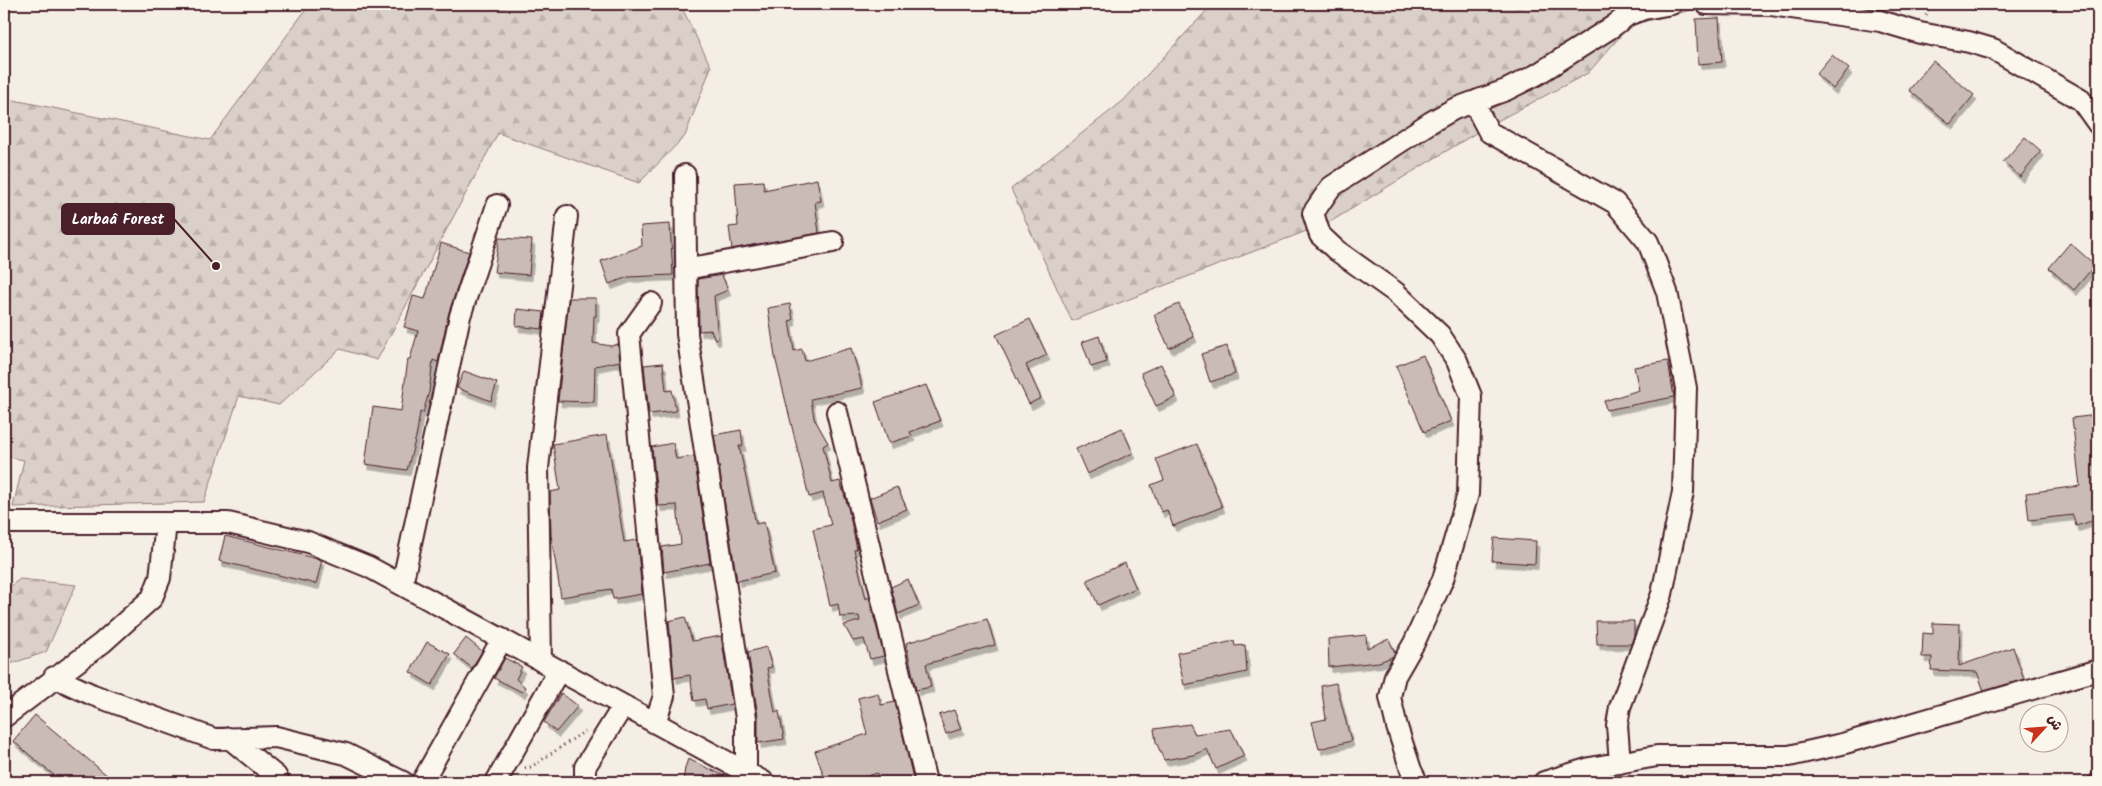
<svg xmlns="http://www.w3.org/2000/svg" width="2102" height="786" font-family="Kalam,'Playpen Sans Arabic',sans-serif">
<style>
.forest{fill:url(#forest-firs);stroke:#92787a}
.lines{fill:none;stroke-linecap:round;stroke-linejoin:round}
.stream{stroke:#8d7174;stroke-width:5.5}
.building{fill:#cabbb6;stroke:#4a1f2b;filter:url(#shadow)}
.minor-casing{stroke:#4a1f2b;stroke-width:24}
.path{stroke:#4a1f2b;stroke-width:3;stroke-dasharray:1 4;stroke-linecap:butt}
.minor{stroke:#fbf7ec;stroke-width:20}
.leader{fill:none;stroke:#4a1f2b;stroke-width:2}
.callout-dot{fill:#4a1f2b;stroke:#fbf7ec;stroke-width:2}
.callout{fill:#4a1f2b;stroke:#4a1f2b;stroke-width:2}
.callout-label{font-size:15px;text-anchor:middle;font-weight:bold;fill:#fff}
</style>
<defs>
<pattern id="forest-firs" width="22" height="20" patternUnits="userSpaceOnUse" patternTransform="scale(1.25)"><rect width="22" height="20" fill="#dbd0c9"/><path d="M5 1l3.5 6h-7zM16 11l3.5 6h-7z" fill="#bdb2ad"/></pattern>
<filter id="shadow"><feDropShadow dx="3" dy="5.5" stdDeviation="0" flood-color="#0004"/></filter>
</defs>
<rect width="100%" height="100%" fill="#f4eee4"/>
<filter id="ink" filterUnits="userSpaceOnUse"><feTurbulence type="fractalNoise" baseFrequency=".02" numOctaves="2"/><feDisplacementMap in="SourceGraphic" scale="10" xChannelSelector="R" yChannelSelector="G"/><feConvolveMatrix kernelMatrix="1 2 1 2 8 2 1 2 1" color-interpolation-filters="sRGB"/></filter>
<g filter="url(#ink)">
<!-- forest -->
<path class="forest" d="M310,4H680L711,67L685,136L639,183L498,133L377,360L340,349L279,405L239,396L204,502L13,507L24,460L4,456V98L210,140Z
M1206,4H1716L1630,25L1588,73L1484,128L1330,222L1072,321L1011,189L1123,101L1208,9Z
M20,579L76,585L46,652L4,666V591Z"/>
<g class="lines">
<!-- stream -->
<path class="stream" d="M2087,782L2098,770"/>
</g>
<!-- building -->
<path class="building" d="M1719,18L1722,62L1698,64L1696,19Z
M1832,55L1849,69L1833,89L1816,74Z
M1933,61L1974,95L1950,124L1909,90Z
M2025,137L2041,151L2020,177L2003,162Z
M817,179L821,201L815,202L819,233L732,249L729,227L738,226L735,183L763,181L764,190Z
M670,224L673,275L628,277L609,284L601,261L642,246L641,226Z
M499,238L532,240L529,275L494,272Z
M441,243L469,252L449,312L438,362L433,360L429,392L423,413L420,412L417,433L407,470L365,464L373,407L401,411L408,359H410L418,331L404,327L413,296L425,299Z
M2070,243L2095,265L2074,290L2049,268Z
M722,275L728,290L714,296L718,339L715,340L711,330L699,331L698,279Z
M569,298H596V316H594L593,343L611,346L618,344L620,361L595,366L594,402L558,401Z
M790,304L793,320L789,321L794,351L802,349L805,361L851,348L859,374L862,388L811,399L814,418L828,443L823,446L832,483L840,481L848,507L857,549L854,550L866,599L869,597L884,656L870,659L864,639L853,641L844,625L860,621L859,616L840,617L838,604L830,606L813,529L831,525L823,493L809,497L775,357L768,308Z
M1179,304L1194,337L1169,348L1154,315Z
M517,309L544,312L542,329L516,326Z
M1030,319L1047,355L1026,365L1041,398L1029,404L996,335Z
M1099,336L1107,362L1091,367L1082,342Z
M1227,346L1235,374L1210,382L1201,354Z
M1423,355L1451,421L1424,432L1396,366Z
M1668,361L1674,397L1606,410L1604,401L1639,390L1634,367Z
M663,363L666,391L672,390L676,411L649,414L644,365Z
M1161,364L1176,397L1156,406L1141,373Z
M464,371L497,383L491,401L457,388Z
M926,385L940,421L910,432L912,436L889,443L875,402Z
M2098,415V519L2076,526L2073,515L2029,520L2026,493L2080,486L2072,418Z
M1122,428L1133,453L1087,474L1076,449Z
M741,430L743,446H739L756,524L764,522L775,573L737,581L714,435Z
M607,435L624,542L637,540L642,594L613,599L611,589L561,597L551,535L550,492L560,490L553,444Z
M673,443L676,459L694,456L710,563L664,572L662,547L681,544L677,505L658,506L652,447Z
M1197,444L1222,507L1173,526L1167,510L1161,512L1151,485L1164,480L1156,459Z
M897,487L907,509L877,521L870,498Z
M225,536L322,560L316,584L219,561Z
M1494,538L1536,541L1535,564L1492,561Z
M1125,563L1136,588L1098,605L1087,580Z
M908,579L919,605L898,614L891,587Z
M685,617L692,641L721,636L732,704L707,709L705,699L694,701L690,675L674,678L669,621Z
M987,619L995,645L926,664L931,687L916,690L906,643Z
M1596,621H1634V635L1631,644H1597Z
M1933,623L1960,624L1959,666L2013,647L2024,679L1984,691L1977,672L1931,670L1932,657H1922L1923,633L1933,634Z
M1366,635L1367,648L1389,639L1395,653L1392,657L1379,662L1329,667L1328,639Z
M466,638L482,651L472,668L454,654Z
M1234,641L1235,646L1245,645L1247,672L1184,685L1177,653Z
M427,642L450,654L432,685L410,672Z
M766,647L772,667L767,668L775,712L779,711L784,739L758,743V716L748,652Z
M505,658L522,667L516,679L525,687L522,692L494,678Z
M1336,683L1351,741L1319,749L1312,722L1326,719L1321,686Z
M561,693L578,706L556,732L544,722Z
M878,693L881,705L895,702L914,782H879L877,773L850,782H826L815,751L867,734L858,698Z
M954,710L961,729L946,734L939,715Z
M35,715L115,782H62L13,741Z
M1190,724L1195,734L1231,729L1244,756L1216,769L1207,749L1193,755L1164,760L1156,742L1154,729Z
M688,759L738,782H683L685,768Z"/>
<g class="lines">
<!-- minor casing -->
<g class="minor-casing">
<path id="minor" d="M1706,4L1771,5L1880,21L1920,33L1969,42L1993,49L2081,100L2098,124
M1478,100L1479,113L1489,132L1615,203L1648,242L1667,292L1686,388L1683,492L1662,594L1620,707L1617,725L1620,763
M685,175L687,334L746,718V772
M686,269L833,242
M651,303L629,334L664,696L655,723
M837,412L926,782
M4,523H228L308,542L369,567L764,782
M402,585L460,316L497,205
M541,661L538,468L567,216
M54,677L93,695L214,739L276,737L346,754L403,782
M4,717L102,643L152,598L160,578L166,523
M229,738L276,776L279,782
M422,782L502,639
M496,782L559,670
M585,782V767L623,706
M1417,782L1411,770L1397,727L1390,697L1395,676L1414,643L1443,579L1468,494L1471,396L1457,361L1440,335L1395,292L1336,250L1320,235L1313,213L1331,187L1431,122L1454,109L1506,90L1536,75L1612,27L1628,15L1644,9L1672,4
M1544,782L1590,768L1657,756H1789L1842,744L2098,670"/>
</g>
<!-- path -->
<path class="path" d="M1926,15L1929,4
M525,768L531,767L585,731"/>
<!-- minor -->
<use href="#minor" class="minor"/>
</g>
</g>
<!-- callouts -->
<path class="leader" d="M216 266L174 219"/>
<circle class="callout-dot" cx="216" cy="266" r="5"/>
<rect class="callout" x="62" y="204" width="112" height="30" rx="5"/>
<g class="callout-label">
<text x="118" y="224">Larbaâ Forest</text>
</g>
<!-- margin -->
<rect width="2102" height="786" fill="none" stroke="#fbf7ec" stroke-width="20"/>
<rect x="10" y="10" width="2082" height="766" fill="none" stroke="#4a1f2b" stroke-width="2" filter="url(#ink)"/>
<!-- north arrow -->
<g transform="translate(2044 728) rotate(64)"><circle r="24" fill="#fbf7ec" stroke="#b4a19f"/>
<path d="M0-4L9 19L0 12L-9 19Z" fill="#c8321e"/>
<text y="-8" font-size="14" font-weight="bold" text-anchor="middle" fill="#4a1f2b">ش</text>
</g>
</svg>
